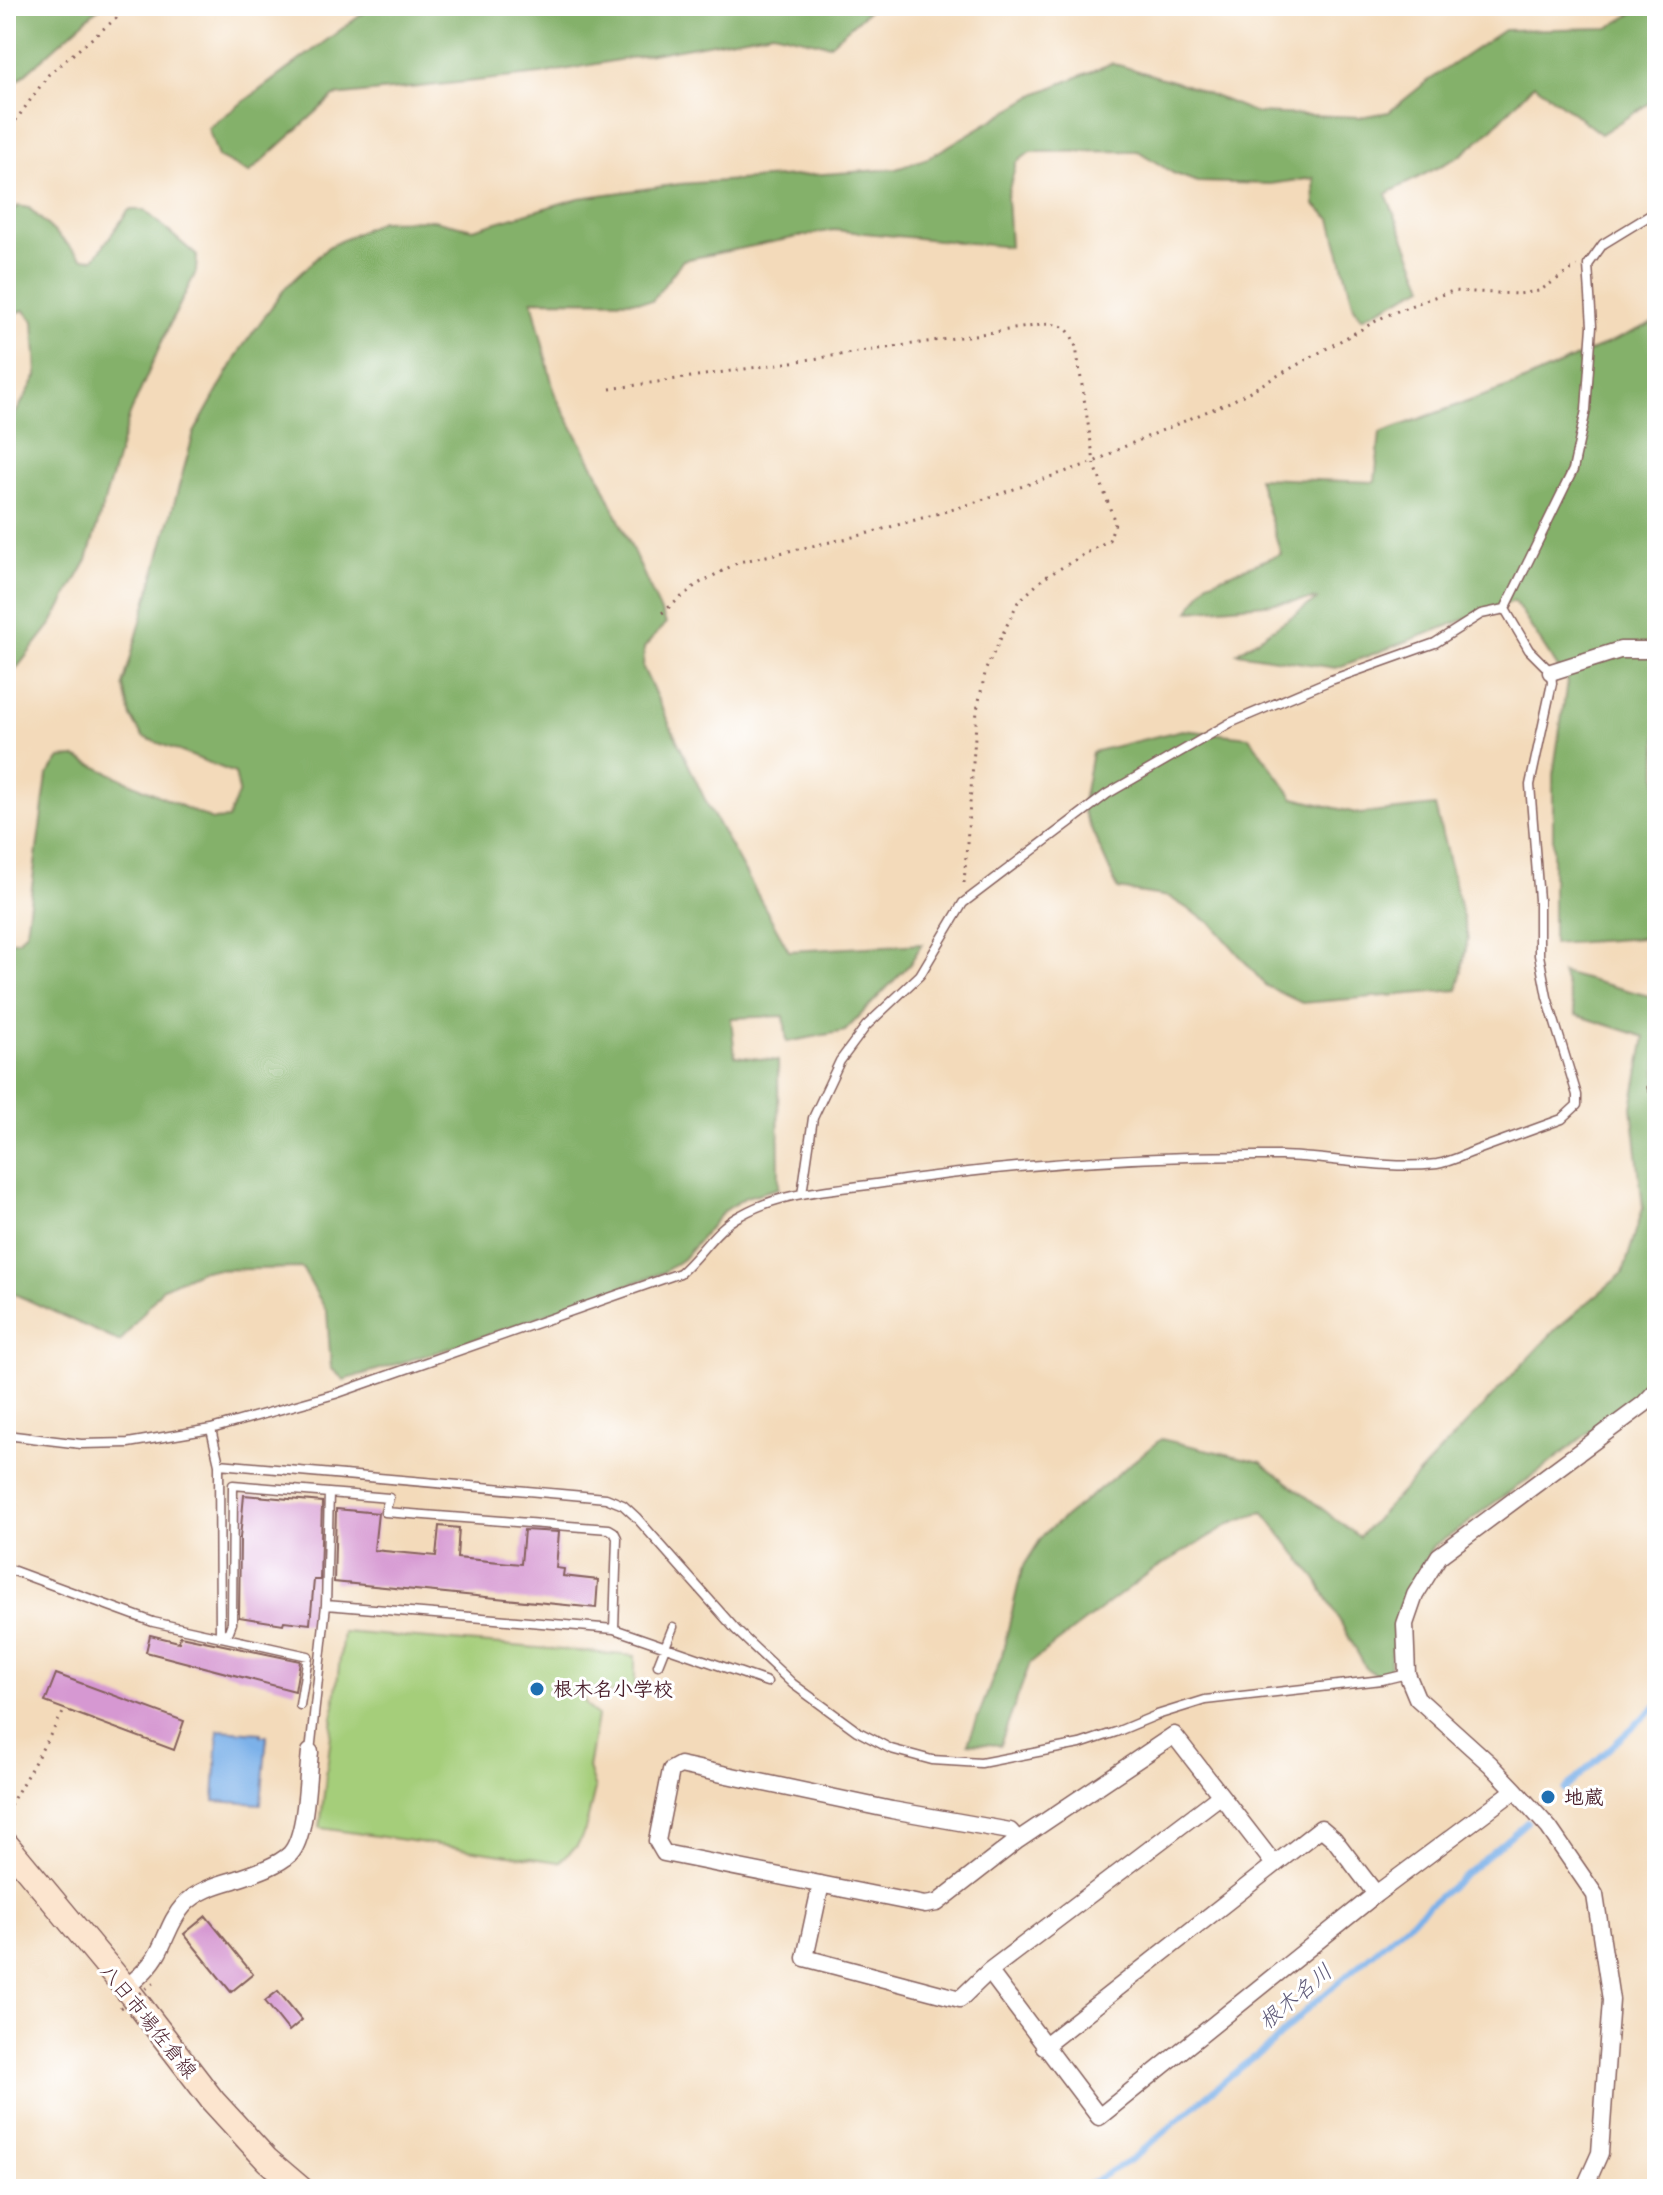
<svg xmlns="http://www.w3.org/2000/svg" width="1663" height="2195" font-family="Kalam,'Klee One',sans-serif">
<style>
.green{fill:#a5ce7a;stroke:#787652;stroke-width:2}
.forest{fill:#84b16a;stroke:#67684a;stroke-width:2}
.water{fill:#7bb1e9;stroke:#62688a;stroke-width:2}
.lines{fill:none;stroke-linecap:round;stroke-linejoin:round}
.stream{stroke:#7bb1e9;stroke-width:6}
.building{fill:#d698d2}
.service-casing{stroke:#85605d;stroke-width:11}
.minor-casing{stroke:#85605d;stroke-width:19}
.secondary-casing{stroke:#85605d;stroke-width:27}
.path{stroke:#85605d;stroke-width:3;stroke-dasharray:2 6;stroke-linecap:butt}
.service{stroke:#fff;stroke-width:8}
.minor{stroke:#fff;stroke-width:16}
.secondary{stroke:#fce5cf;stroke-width:24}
.path-bridge{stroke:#85605d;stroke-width:3;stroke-dasharray:2 6;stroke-linecap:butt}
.poi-dot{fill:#1f6fb2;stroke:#fff;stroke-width:3}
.labels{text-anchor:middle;stroke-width:6;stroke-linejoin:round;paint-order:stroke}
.poi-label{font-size:20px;font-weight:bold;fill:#4a1f2b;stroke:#fff;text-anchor:start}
.street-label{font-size:20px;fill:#4a1f2b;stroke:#fff}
.water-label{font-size:22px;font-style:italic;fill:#5e5977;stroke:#fff}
</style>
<rect width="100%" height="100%" fill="#fff"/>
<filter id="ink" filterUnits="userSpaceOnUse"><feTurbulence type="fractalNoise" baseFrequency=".0125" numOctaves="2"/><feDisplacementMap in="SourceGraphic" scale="16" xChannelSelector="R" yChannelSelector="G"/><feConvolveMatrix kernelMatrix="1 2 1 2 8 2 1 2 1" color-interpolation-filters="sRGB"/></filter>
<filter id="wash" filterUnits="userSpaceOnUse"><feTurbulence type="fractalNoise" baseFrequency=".006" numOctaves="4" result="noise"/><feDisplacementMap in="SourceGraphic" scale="32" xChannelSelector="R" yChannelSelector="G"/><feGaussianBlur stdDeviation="1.8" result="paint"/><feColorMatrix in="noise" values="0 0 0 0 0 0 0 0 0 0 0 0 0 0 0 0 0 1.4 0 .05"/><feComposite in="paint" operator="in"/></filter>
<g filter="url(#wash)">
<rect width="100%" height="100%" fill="#f3daba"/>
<!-- green -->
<path class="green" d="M343,1632L635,1656V1694L589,1691L583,1697L587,1706L597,1716L588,1768L595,1789L585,1830L577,1846L559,1862L320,1828Z"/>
<!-- forest -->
<path class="forest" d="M6,6H101L6,91Z
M373,6H874L829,45L773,32L541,74L334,96L249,173L218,157L208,128Z
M1645,6H1657V98L1601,134L1534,84L1490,131L1460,156L1386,194L1424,286L1362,318L1354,307L1331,219L1315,205L1314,178L1270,184L1197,182L1173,173L1138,151L1030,152L1016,163L1007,197L1010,247L833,230L683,260L652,301L532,300L555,395L599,476L666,623L644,648L643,668L708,806L789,951L922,944L910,964L845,1031L787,1042L784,1016L731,1018L735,1056L778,1061L779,1188L746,1197L723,1212L683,1259L662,1273L453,1347L344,1380L331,1368L327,1312L302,1268L203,1270L163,1288L120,1342L6,1290V942L19,940L26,931L47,776L60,758L75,757L212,820L228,819L239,791L235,773L143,737L131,717L123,685L194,433L241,349L286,287L328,247L381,221L433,220L473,229L579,198L680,184L896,169L928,158L1038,93L1112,63L1189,86L1256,113L1360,117L1389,112L1425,83L1504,30L1608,28Z
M18,206L29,208L82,258L94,259L129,210H144L197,256L196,272L168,328L130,414L87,560L52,623L6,682V430L37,376L34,321L24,310L6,317V218Z
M1657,321V937L1553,944V775L1567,682L1514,601L1336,668L1237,653L1318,599L1189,611L1208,582L1281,554L1258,478L1375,482L1380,433L1517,384Z
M1182,730L1249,737L1294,798L1360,814L1435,806L1468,938L1458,990L1302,1003L1266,986L1212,924L1169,897L1118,889L1082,808L1092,752Z
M1562,973L1657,998V1378L1540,1471L1485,1509L1462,1528L1433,1546L1401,1604L1389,1669L1376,1675L1366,1668L1317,1580L1263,1512L1230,1524L1150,1572L1030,1663L1000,1745L968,1743L1002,1655L1022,1569L1044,1534L1161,1439L1261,1462L1359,1537L1556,1329L1623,1273L1643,1208L1632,1107L1645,1037L1576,1015Z"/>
<!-- water -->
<path class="water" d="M218,1730L261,1733V1736H267L261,1804L214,1801Z"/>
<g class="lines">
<!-- stream -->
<path class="stream" d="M1564,1790L1657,1705
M1081,2189L1132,2159L1242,2066L1271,2045L1307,2009L1527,1822"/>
</g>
<g id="blocks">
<!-- building -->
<path class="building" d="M244,1495L322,1502L320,1580H314L310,1624L284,1621L283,1624L239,1617L240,1538Z
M336,1509L378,1513L374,1550L436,1556L439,1526L459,1528L457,1558L521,1564L524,1530L559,1532L556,1568L564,1569L563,1576L598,1580L596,1608L334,1582Z
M150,1635L179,1642L180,1636L300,1661L295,1691L146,1652Z
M56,1674L184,1721L174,1750L45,1702Z
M206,1916L253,1974L231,1992L184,1934Z
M278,1991L302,2020L289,2031L265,2001Z"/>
</g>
</g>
<g filter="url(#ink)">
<use href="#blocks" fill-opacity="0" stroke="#85605d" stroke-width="2"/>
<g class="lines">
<!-- service casing -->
<g class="service-casing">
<path id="service" d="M802,1194L813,1118L840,1061L866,1026L920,975L963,903L1107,794L1230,723L1331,680L1435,643L1481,614L1505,609
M211,1429L219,1464L220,1637
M6,1435L81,1444L128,1443L211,1429L335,1394L680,1273C701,1255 715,1228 741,1215C781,1192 831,1190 876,1184C1009,1164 1145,1155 1280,1156C1332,1157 1384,1170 1437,1164C1450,1162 1464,1155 1477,1150C1505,1140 1534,1129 1562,1119L1577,1105V1095L1547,997L1539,955V900L1530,785L1552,683L1551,672L1529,650L1505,609L1573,470L1586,410L1592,326L1588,265L1603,244L1657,211
M219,1464L606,1498L623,1505L636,1517L736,1630L793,1684L857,1731L891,1749L932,1760L981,1763L1080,1744L1116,1732L1157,1715L1205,1700L1382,1680L1407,1674
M6,1568L153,1622L308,1656L300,1705
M326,1605L614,1629L767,1682
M220,1637L229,1631L232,1623L233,1485L389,1498L385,1512L609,1529L614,1532L617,1538L614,1629
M658,1665L673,1627
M310,1752L326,1605L329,1493"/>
</g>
<!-- minor casing -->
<g class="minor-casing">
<path id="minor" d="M1551,672L1620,650H1657
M1656,1087L1657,1085
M1018,1840L1010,1831L892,1810L680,1765L671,1770L657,1841L664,1853L925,1905L937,1903L1018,1840L1174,1735L1274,1864
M821,1884L805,1958L960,1999L989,1971L1220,1796
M989,1971L1099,2117L1376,1894L1515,1790
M124,1989C137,1979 150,1968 158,1953C167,1937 171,1919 184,1905C197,1891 216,1885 234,1880C251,1874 276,1867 290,1854C307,1836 307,1777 310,1752
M1044,2046L1321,1828L1334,1839L1376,1894
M1584,2189L1600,2153L1611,2000L1595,1895L1549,1828L1515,1790L1490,1764L1417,1698L1407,1674L1405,1624L1415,1595L1439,1556L1644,1404L1657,1390"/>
</g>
<!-- secondary casing -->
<g class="secondary-casing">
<path id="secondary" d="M6,1844L133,1997L213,2101L267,2160L301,2189"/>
</g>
<!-- path -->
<path class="path" d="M6,134L49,74L131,6
M610,389L1048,324C1066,325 1070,330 1076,347L1094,462L1115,523L1109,540L1044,578L1018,602L986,669L977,710L964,883
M662,613L696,585L739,562L862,535L961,507L1094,462L1121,448L1234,400L1385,316L1428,299L1453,291L1518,294L1539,291L1577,266
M6,1812L64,1711"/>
<!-- service -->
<use href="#service" class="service"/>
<!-- minor -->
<use href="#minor" class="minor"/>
<!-- secondary -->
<use href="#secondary" class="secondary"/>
<!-- path-bridge -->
<path class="path-bridge" d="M120,2008L154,1982"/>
</g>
</g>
<!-- markers -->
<g class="poi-dot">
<circle cx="537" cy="1689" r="8"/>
<circle cx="1548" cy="1797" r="8"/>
</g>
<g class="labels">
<!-- poi labels -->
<g class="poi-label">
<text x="553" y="1696">根木名小学校</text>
<text x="1564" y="1804">地蔵</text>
</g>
<!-- street labels -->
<g class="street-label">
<text transform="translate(149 2021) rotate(51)" y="7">八日市場佐倉線</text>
</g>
<!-- water labels -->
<g class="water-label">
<text transform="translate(1295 1996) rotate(-40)" y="8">根木名川</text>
</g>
</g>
<!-- margin -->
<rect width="1663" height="2195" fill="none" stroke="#fff" stroke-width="32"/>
</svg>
